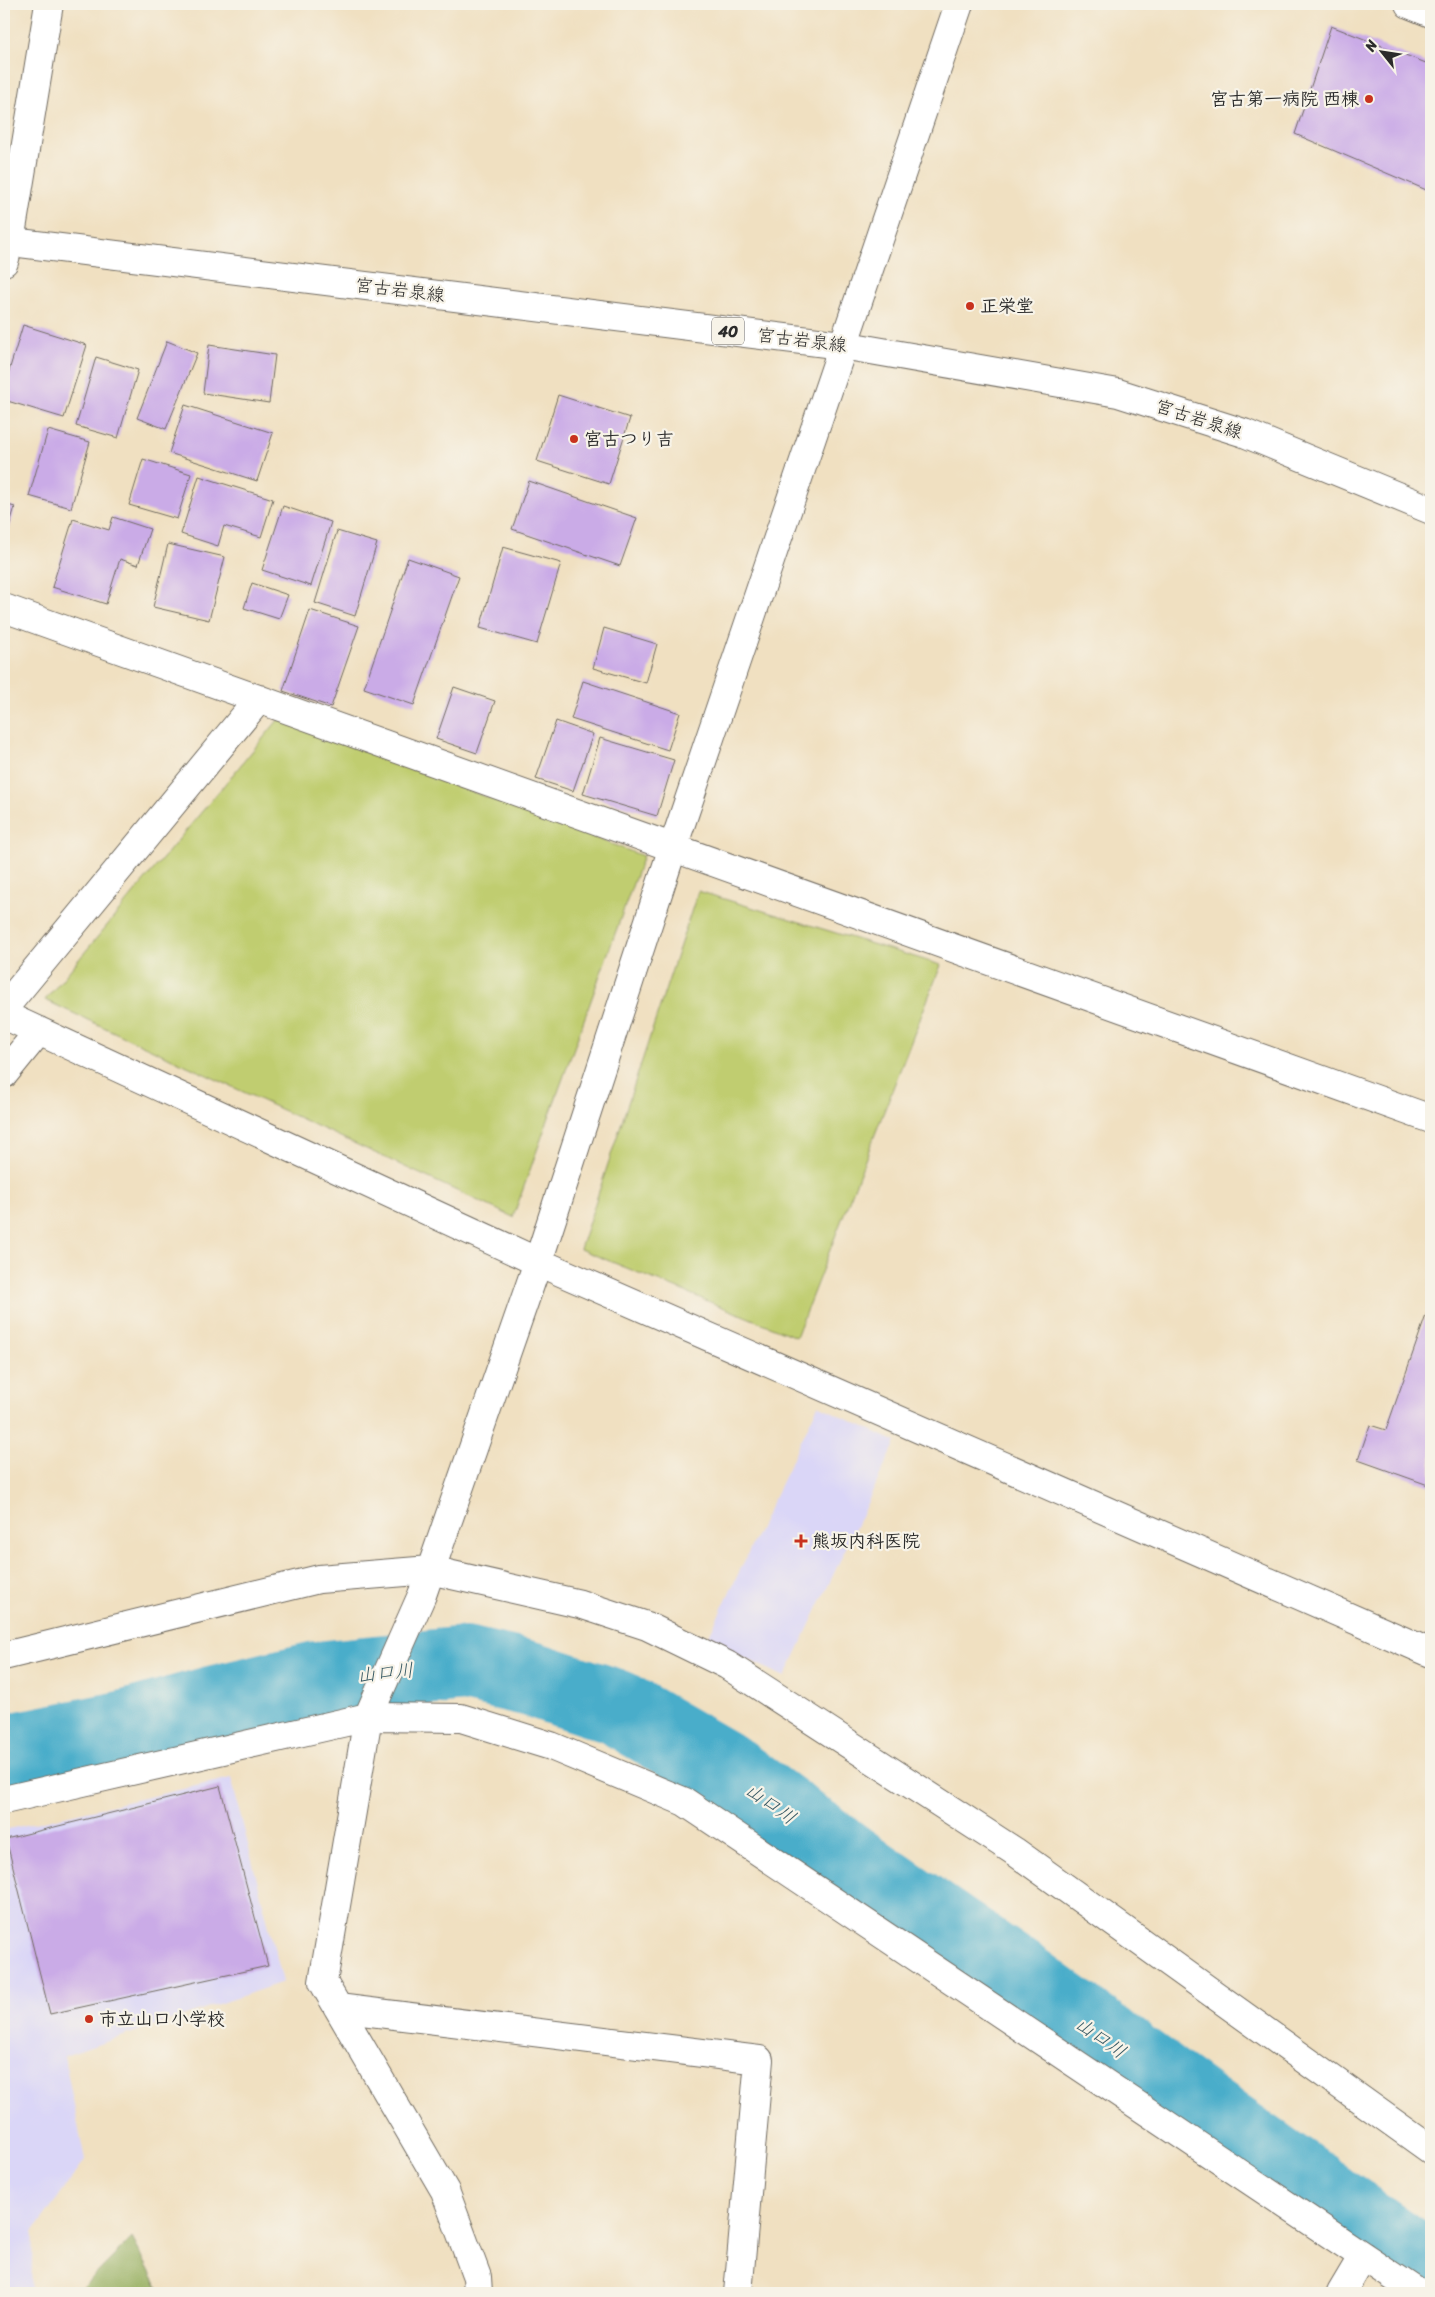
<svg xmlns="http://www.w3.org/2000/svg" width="1435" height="2297" font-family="Sriracha,'Klee One',sans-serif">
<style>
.built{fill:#dad6f7}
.green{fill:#c0cd6f;stroke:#767c4d}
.forest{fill:#98b062;stroke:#626e46}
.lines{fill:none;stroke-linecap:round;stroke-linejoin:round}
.river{stroke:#4aadca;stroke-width:76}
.building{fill:#caabe7}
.street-casing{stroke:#706a60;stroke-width:30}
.primary-casing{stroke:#706a60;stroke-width:30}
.street{stroke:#fff;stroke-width:28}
.primary{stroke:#fff;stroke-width:28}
.poi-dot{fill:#c8321e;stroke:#f7f3e8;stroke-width:2}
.labels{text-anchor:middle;stroke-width:4.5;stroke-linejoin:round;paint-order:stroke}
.shield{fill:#f7f3e8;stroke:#686764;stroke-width:1}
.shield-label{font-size:16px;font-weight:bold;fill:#2b2b2b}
.poi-label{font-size:18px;font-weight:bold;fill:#2b2b2b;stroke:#f7f3e8;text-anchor:start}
.street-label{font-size:18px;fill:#2b2b2b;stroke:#f7f3e8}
.water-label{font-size:19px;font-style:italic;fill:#365863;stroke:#f7f3e8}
</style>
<rect width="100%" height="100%" fill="#f7f3e8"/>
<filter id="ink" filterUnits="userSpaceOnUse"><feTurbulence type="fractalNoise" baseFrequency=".02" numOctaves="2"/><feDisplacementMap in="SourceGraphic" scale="10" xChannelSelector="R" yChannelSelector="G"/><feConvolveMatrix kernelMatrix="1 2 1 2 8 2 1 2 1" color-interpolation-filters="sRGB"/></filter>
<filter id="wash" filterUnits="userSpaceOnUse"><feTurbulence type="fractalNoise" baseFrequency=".0096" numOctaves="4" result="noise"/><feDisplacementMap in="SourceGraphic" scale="20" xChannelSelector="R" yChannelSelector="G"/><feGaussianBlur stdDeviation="1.12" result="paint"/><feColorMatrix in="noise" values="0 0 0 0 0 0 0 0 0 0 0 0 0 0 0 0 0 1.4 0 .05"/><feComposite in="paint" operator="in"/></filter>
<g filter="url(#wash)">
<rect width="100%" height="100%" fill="#f0e0c1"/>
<!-- built -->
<path class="built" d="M818,1405L896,1442L785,1677L707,1640Z
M231,1778L283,1982L64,2056L85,2160L33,2232L31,2293H4V1830Z"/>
<!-- green -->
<path class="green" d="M279,719L643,856L513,1217L45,1000Z
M698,891L941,965L796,1337L580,1249Z"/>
<!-- forest -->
<path class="forest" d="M132,2238L161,2293H77Z"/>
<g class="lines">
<!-- river -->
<path class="river" d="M4,1752L126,1728L211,1704L317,1679L465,1664L531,1679L616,1707L725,1770L848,1860L1024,1981L1224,2126L1431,2271"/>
</g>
<g id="blocks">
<!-- building -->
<path class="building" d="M4,4H10L5,35H4Z
M1331,26L1431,65V192L1295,134Z
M23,325L87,345L64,418L4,400V387Z
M167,341L197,353L166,429L137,418Z
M209,345L275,355L269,403L203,393Z
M96,357L138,370L118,438L76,426Z
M558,395L630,418L609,484L537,461Z
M185,405L273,433L257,481L169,453Z
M48,430L90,442L71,508L29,496Z
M143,459L191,474L177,519L129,505Z
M199,476L273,499L261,537L224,526L218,546L181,534Z
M529,481L637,518L620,566L512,529Z
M4,504L15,507L4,543Z
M283,506L331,522L311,586L262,570Z
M113,517L150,529L138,565L120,559L106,604L52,587L73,519L109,530Z
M337,531L377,543L355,616L315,603Z
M168,544L225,557L209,620L153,607Z
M503,547L561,563L537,644L480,628Z
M408,558L459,576L414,705L364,688Z
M252,583L288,595L279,619L244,608Z
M310,610L359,626L331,707L283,691Z
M604,628L657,644L646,683L593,668Z
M583,681L680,713L668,750L571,719Z
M454,687L495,701L477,753L436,739Z
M556,721L593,734L573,791L536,779Z
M600,738L674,760L657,816L583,794Z
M1431,1301V1486L1358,1460L1370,1425L1386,1430Z
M220,1786L268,1966L50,2014L6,1839Z"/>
</g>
</g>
<g filter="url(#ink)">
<use href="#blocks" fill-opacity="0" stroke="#706a60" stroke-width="1"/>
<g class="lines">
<!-- street casing -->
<g class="street-casing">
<path id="street" d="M1409,4L1431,13
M4,262L10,241L49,4
M4,608L1431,1119
M4,1008L259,699
M4,1015L538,1262L1431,1653
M4,1074L39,1031
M4,1656L319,1579L430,1570L580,1604L647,1626L727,1665L1014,1851L1431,2150
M4,1800L368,1717L461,1718L551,1746L685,1802L1418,2293
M338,2008L759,2060L738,2293
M478,2293L477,2277L445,2191L323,1982L368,1717L422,1595L538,1262L673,847L959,4
M1341,2293L1363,2256"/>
</g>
<!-- primary casing -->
<g class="primary-casing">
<path id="primary" d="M4,241L842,345L1118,393L1244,433L1431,510"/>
</g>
<!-- street -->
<use href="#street" class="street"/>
<!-- primary -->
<use href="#primary" class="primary"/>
</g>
</g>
<!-- markers -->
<g class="poi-dot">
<circle cx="1369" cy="99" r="5"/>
<circle cx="970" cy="306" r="5"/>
<circle cx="574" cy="439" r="5"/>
<path d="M798.5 1533.5h5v5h5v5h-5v5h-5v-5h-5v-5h5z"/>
<circle cx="89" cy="2019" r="5"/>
</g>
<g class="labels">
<!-- shield labels -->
<rect class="shield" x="712" y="317.5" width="32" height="27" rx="4"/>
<g class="shield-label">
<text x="728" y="337">40</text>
</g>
<!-- poi labels -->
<g class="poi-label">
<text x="1359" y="105" text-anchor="end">宮古第一病院 西棟</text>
<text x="980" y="312">正栄堂</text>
<text x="584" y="445">宮古つり吉</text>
<text x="812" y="1547">熊坂内科医院</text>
<text x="99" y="2025">市立山口小学校</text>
</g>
<!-- street labels -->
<g class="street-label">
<text transform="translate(400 290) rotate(7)" y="6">宮古岩泉線</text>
<text transform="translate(802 340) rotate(7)" y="6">宮古岩泉線</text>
<text transform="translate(1199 419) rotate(18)" y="6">宮古岩泉線</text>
</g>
<!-- water labels -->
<g class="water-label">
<text transform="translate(385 1672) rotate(-6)" y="7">山口川</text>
<text transform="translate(771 1803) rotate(35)" y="7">山口川</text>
<text transform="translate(1101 2037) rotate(35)" y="7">山口川</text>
</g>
</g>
<!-- margin -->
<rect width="1435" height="2297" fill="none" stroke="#f7f3e8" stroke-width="20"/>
<!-- north arrow -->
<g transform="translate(1382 52) rotate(300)" stroke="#f7f3e8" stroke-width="4" paint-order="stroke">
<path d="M0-4L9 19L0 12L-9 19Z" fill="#2b2b2b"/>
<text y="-8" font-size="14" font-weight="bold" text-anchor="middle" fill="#2b2b2b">N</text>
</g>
</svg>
